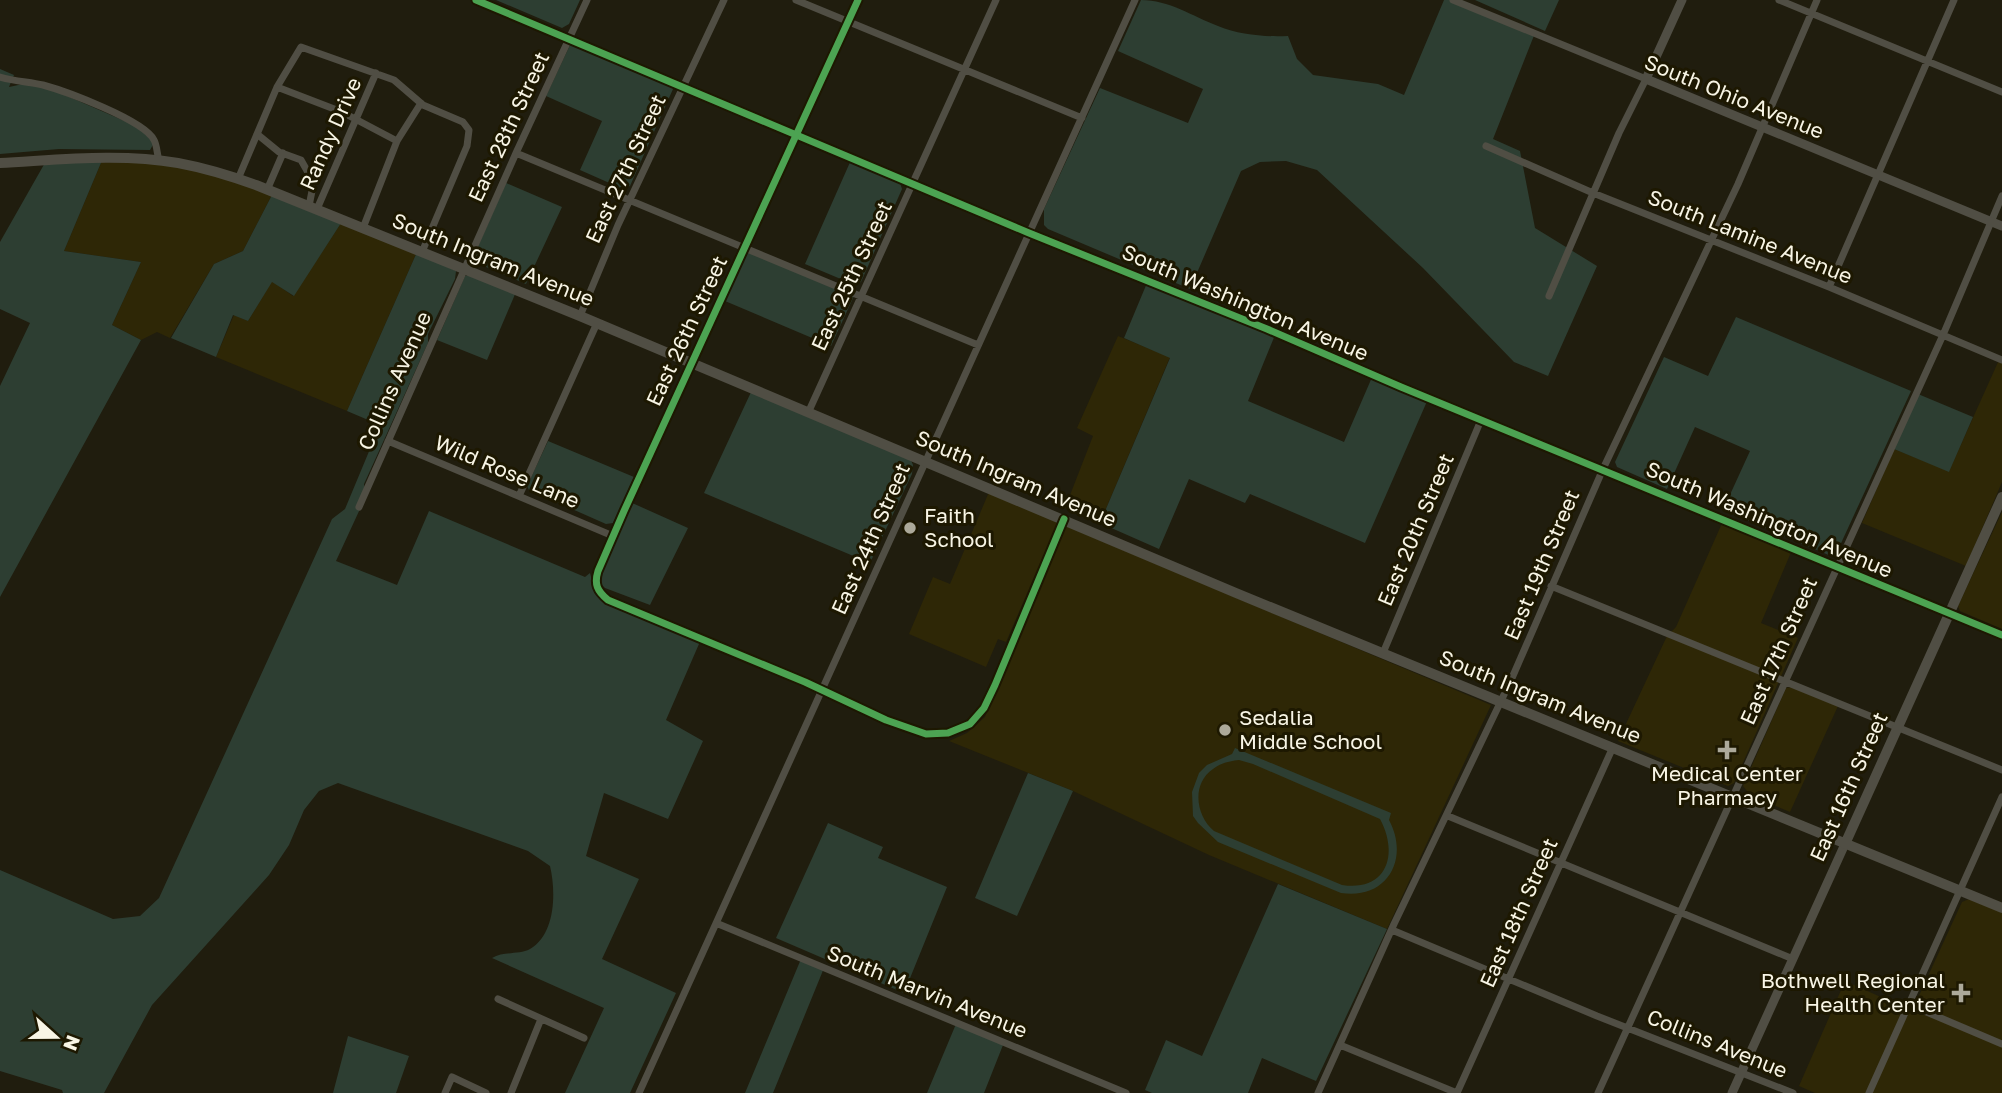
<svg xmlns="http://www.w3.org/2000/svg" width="2002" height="1093" font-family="'Golos Text',sans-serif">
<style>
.built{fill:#2e2706}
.green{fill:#2d3e32;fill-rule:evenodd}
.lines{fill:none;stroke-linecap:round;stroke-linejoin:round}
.minor{stroke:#504e44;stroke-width:7}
.tertiary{stroke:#504e44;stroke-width:9}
.secondary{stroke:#504e44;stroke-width:10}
.cycleway-casing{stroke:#1d1801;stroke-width:11}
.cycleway{stroke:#4ca352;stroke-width:7}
.poi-dot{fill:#aca99a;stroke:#1d1801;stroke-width:2.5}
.labels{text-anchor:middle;stroke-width:6;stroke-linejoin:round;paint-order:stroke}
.street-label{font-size:21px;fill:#f8f5e5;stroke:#1d1801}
.poi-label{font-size:21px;fill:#f8f5e5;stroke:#1d1801;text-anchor:start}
</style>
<rect width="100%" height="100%" fill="#201d0e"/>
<!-- built -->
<path class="built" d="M103,158L166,162L273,193L243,251L214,264L170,338L157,332L141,340L112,325L141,262L64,251Z
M343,220L417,252L347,411L216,357L234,315L248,321L272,281L293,296Z
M1118,336L1170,357L1100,523L1065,508L1093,436L1077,428Z
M1999,360L2002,361V482L1966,566L1862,523L1894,449L1949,471Z
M989,492L1058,522L1006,642L998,639L986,667L909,634L933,577L950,584Z
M2002,512V629L1960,611L1958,606Z
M1723,521L1792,550L1761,623L1798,638L1734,783L1728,786L1618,741L1667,636L1676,627Z
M1066,526L1491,705L1387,929L1209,855L1073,791L949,741L967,733L985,717Z
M1792,687L1838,706L1790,812L1750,795L1743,786L1786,688Z
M1969,899L2002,912V1093H1815L1799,1086L1845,981L1912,1011L1962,902Z"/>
<!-- green -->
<path class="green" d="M496,0H580L569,24L562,28Z
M1141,0C1169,0 1192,16 1218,26C1240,35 1265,37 1288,36L1297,59L1313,75L1378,84L1404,95L1444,0H1453L1535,33L1493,139L1520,151L1535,228L1597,266L1548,376L1514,362L1423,268L1317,170L1286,161L1260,162L1241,171L1190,289L1048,229L1044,225V209L1100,88L1188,123L1203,89L1118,51Z
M1475,0H1559L1545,31Z
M576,44L672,83L673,89L630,186L623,189L580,170L602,121L546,96L570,45Z
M0,69L14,75L9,87L23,84L51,89L143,129L154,143L150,150L59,149L0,154Z
M103,158L64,251L141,262L112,325L141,340L0,597V386L30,323L0,309V242L46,161Z
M851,160L900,183L902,189L861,282L855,285L805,264Z
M506,183L562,207L526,284L479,264L474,260L475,253Z
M273,193L343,220L294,296L272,282L248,321L233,315L216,357L171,338L214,264L243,251Z
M748,250L854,296L831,346L725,301Z
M417,252L456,271L455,279L428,334V343L364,484L366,496L336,561L397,585L429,511L585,577L590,573L594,588L606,598L702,637L666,720L703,741L668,819L604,793L586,856L639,879L602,959L676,993L630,1093H565L604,1008L492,958C503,951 519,955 530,949C556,934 556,891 550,866L528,851L338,783L319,791L304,810L289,845L269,875L152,1005L104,1093H63L62,1090L0,1071V870L113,919L140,916L159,898L332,519L345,509L380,425L347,411Z
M472,274L516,292L487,360L437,340L465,276Z
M1147,283L1275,335L1248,401L1344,442L1373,375L1428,399L1365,543L1250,494L1245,503L1189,479L1159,549L1100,523L1170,358L1124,338Z
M1736,317L1911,391L1837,552L1831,556L1723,510L1750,451L1695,427L1667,489L1617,467L1615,462L1664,357L1708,376Z
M752,390L910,458L913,465L912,474L870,563L704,493Z
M1918,394L1973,417L1949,472L1894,449Z
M548,441L634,477L613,523L606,524L529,490L527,486Z
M630,502L688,528L650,605L605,588L599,582L598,571Z
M1235,748L1391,813L1389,820C1410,859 1387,900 1341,893L1218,842L1198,823L1193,816L1192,792L1199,773L1207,765L1232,754ZM1239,760L1253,764L1380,819C1399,854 1387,892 1342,885L1214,831C1196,816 1191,784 1213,769C1220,763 1230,761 1239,760Z
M1028,773L1073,791L1017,916L975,898Z
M828,823L883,847L878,858L947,887L904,993L776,938Z
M1278,884L1387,929L1316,1081L1262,1058L1248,1093H1152L1145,1090L1166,1040L1202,1056Z
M801,959L824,968L773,1093H745Z
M956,1024L1003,1045L984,1093H927Z
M348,1036L409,1056L396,1093H333Z"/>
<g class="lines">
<!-- minor -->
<path class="minor" d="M476,0L1029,233L1267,329L1401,387L2002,635
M796,0L1082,118
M858,0L624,511L598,571C594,584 597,591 608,600L805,682L886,720L926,734L948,733L970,724L984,708L995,685L1064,519
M1453,0L1646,79L1619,133L1549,296
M1779,0L2002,92
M0,77C14,81 29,82 43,85C65,91 144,120 154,140C157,145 157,154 159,161
M277,87L342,112L397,141
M257,134L279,152L301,160L310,176L312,191L309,206
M1486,146L1593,193L1829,287L2002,360
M516,153L978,345
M238,179L277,87L301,47L394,80L423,105L463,122L469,130L467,146L422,252
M267,190L283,153
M317,209L376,73
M363,228L397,141L421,103
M1829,287L1954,0
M580,316L618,225L724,0
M808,413L996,0
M388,441L613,536
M519,496L597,323
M359,507L516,153L587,0
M1551,586L2002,770
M1383,653L1481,420
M1448,816L1793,959
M716,923L1126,1093
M1392,930L1597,1016L1793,1093
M498,999L584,1038
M1910,1005L2002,1044
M1340,1045L1457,1093
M445,1093L452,1077L486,1093
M511,1093L541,1019
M639,1093L1135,0
M1318,1093L1394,924L1512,678L1603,469L1738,184L1817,0
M1457,1093L1613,747
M1598,1093L1943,335L2002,196
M1869,1093L2002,797"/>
<!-- tertiary -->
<path class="tertiary" d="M1682,0L1646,79L2002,226
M1732,1093L1845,844"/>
<!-- secondary -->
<path class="secondary" d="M0,163C59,160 119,153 178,163C205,168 231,176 256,185L580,316L1236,593L2002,908
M1845,844L2002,497"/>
<!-- cycleway casing -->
<g class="cycleway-casing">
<path id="cycleway" d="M476,0L1029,233L1267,329L1401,387L2002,635
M858,0L624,511L598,571C594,584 597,591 608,600L805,682L886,720L926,734L948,733L970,724L984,708L995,685L1064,519"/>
</g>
<!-- cycleway -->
<use href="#cycleway" class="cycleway"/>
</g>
<!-- markers -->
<g class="poi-dot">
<circle cx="910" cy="528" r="7"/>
<circle cx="1225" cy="730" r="7"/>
<path d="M1723.5 739.5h7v7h7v7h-7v7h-7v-7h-7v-7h7z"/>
<path d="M1957.5 982.5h7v7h7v7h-7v7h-7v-7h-7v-7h7z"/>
</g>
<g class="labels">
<!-- street labels -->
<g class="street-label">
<text transform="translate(1734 97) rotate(22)" y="7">South Ohio Avenue</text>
<text transform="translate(509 127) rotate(-65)" y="7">East 28th Street</text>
<text transform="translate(331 134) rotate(-66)" y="7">Randy Drive</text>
<text transform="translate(626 169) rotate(-65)" y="7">East 27th Street</text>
<text transform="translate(1750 237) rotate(22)" y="7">South Lamine Avenue</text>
<text transform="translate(493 260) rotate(22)" y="7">South Ingram Avenue</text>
<text transform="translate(852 276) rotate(-65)" y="7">East 25th Street</text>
<text transform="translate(1245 303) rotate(23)" y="7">South Washington Avenue</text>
<text transform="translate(687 331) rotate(-65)" y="7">East 26th Street</text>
<text transform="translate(395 381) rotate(-66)" y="7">Collins Avenue</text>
<text transform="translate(507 472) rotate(23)" y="7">Wild Rose Lane</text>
<text transform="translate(1016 479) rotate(23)" y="7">South Ingram Avenue</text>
<text transform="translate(1769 520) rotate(23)" y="7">South Washington Avenue</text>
<text transform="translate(1416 530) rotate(-67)" y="7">East 20th Street</text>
<text transform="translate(871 539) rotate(-66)" y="7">East 24th Street</text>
<text transform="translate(1542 565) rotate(-67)" y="7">East 19th Street</text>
<text transform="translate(1779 651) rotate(-66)" y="7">East 17th Street</text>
<text transform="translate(1540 697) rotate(22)" y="7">South Ingram Avenue</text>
<text transform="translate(1849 787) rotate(-66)" y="7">East 16th Street</text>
<text transform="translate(1519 913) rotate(-66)" y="7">East 18th Street</text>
<text transform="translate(927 992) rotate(22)" y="7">South Marvin Avenue</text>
<text transform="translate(1717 1044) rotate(22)" y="7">Collins Avenue</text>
</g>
<!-- poi labels -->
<g class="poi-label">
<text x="924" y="523">Faith<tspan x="924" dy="24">School</tspan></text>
<text x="1239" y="725">Sedalia<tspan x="1239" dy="24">Middle School</tspan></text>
<text x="1727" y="781" text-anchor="middle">Medical Center<tspan x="1727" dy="24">Pharmacy</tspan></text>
<text x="1945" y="988" text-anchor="end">Bothwell Regional<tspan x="1945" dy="24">Health Center</tspan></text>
</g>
</g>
<!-- north arrow -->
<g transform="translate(56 1037) rotate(111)" stroke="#1d1801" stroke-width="5" paint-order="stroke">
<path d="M0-5L12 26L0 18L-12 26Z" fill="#f8f5e5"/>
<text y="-10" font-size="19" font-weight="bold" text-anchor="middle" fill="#f8f5e5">N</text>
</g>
</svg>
